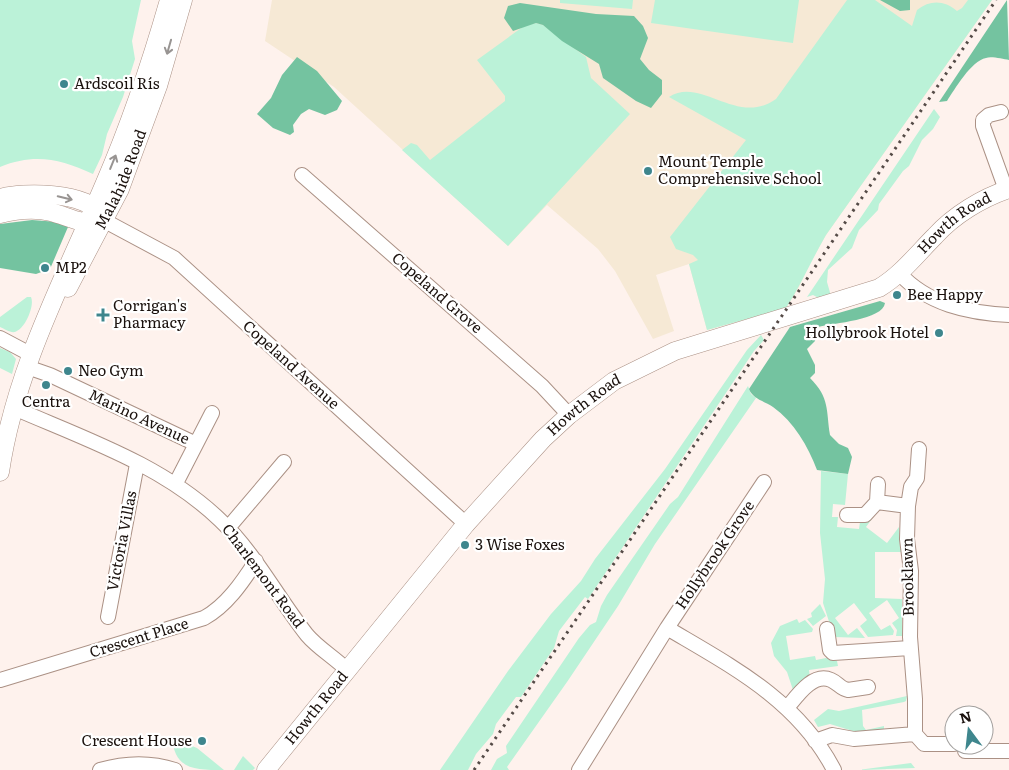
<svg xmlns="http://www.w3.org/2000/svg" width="1009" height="770" font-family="Literata,serif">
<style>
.education{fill:#f6e9d5}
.green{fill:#bbf2d8}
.forest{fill:#74c3a0}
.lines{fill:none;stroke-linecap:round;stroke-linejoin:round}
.minor-casing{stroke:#ab9185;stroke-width:16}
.major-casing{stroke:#ab9185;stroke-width:19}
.minor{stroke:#fff;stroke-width:14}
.major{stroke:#fff;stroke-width:18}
.rail{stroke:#554b47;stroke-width:3;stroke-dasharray:2.5 5;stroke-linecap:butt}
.oneway{stroke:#989492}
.poi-dot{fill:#3e868d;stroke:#fff;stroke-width:2}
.labels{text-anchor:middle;stroke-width:4.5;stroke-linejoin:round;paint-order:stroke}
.poi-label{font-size:15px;fill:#1a110d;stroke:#fff;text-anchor:start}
.street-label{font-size:15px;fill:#1a110d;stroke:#fff}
</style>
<rect width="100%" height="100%" fill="#fef2ed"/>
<!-- education -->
<path class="education" d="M272,0H992L826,235L808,267L799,287L786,308L707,330L689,264L656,275L674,331L653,339L615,271L598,249L547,205L508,246L334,87L265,41Z"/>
<!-- green -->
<path class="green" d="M0,0H141L132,41L135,59L123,97L107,134L102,155L93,174C60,159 35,153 0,167Z
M560,0H633L632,9L560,3Z
M655,0H799L793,43L651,23Z
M847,0H875L912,26L917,10C930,0 944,0 957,11L962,8L968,0H992L826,235C812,259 801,285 786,308L707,330L689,264L698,260L693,255L676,249L670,237L746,140L669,97C701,76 737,127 776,99Z
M536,23L543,25L586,57L591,78L630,114L508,246L402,150L411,143L417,145L430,160L505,101V96L477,60L524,26Z
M934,109L940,117L933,129L922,140L909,166L903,171L879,204L878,210L859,230L852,248L828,270L827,282L831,296L819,298L813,295L807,297Z
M27,297H31C35,306 25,329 15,332C10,333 5,329 0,327V317Z
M761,335L764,340L754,351L588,599L585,597L559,631L554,648L521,697H516L496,724L493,734L476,754L468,770H440L508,671L551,614L581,581L595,559L665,469L747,350Z
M0,348L10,352L16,359L12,374L0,368Z
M748,386L751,394L756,398L655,544L618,606L567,682L507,767L509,770H491L497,759L507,753L506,746L579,638L590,625L596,622L601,606L607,595L670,504L678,497Z
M821,471L848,474L845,505L833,504L832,517H838L837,527L859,529L860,522L874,516L866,527L887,543L899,527L900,548L903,552H875V598L902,599V636H896L897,630L892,623L899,618L887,600L869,613L881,630L890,625L894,631L893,635L868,637L860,626L867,620L854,603L835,618L848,635L857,628L865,638L834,637L823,603L825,579L820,533Z
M820,604L826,616L813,626L807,619L812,617L811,613Z
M797,619L799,623L805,620L813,629L812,632L786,636L790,660L815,656L816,660L826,658L837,661L838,666L809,670L810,678L794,693L787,672L774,656L771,643L780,626Z
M907,696L906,701L904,702L862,710L863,726L866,730L884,726V730L856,732L830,724L818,727L814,720L828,709L839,711Z
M172,738L197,748L224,770C195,770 175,770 172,738Z
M243,756L255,768L253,770H234Z
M911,763L915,768L858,770Z"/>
<!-- forest -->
<path class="forest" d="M880,0H910V10L900,11Z
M1007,0L1009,60C1003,59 991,56 986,58C971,61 955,89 947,101L939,102Z
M520,3L596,14L634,16L643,26L648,38L640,59L649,70L662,80V94L651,108L636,101L603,78L599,64L562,41L543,25L536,23L513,31L504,18L508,6Z
M297,57L317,71L342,101L337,110L325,115L309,109L301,114L293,125L294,132L290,135L273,128L257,114L271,98L282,75Z
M32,220L58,222L68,227L50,269L36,274L0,268V224Z
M880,301L885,303C883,320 833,323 818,327L815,341L807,349L815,365V373L810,378C830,398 826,410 830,435L839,444L848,448L852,457L848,474L817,470C808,446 794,422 773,407C764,401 753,399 749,389L790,327Z"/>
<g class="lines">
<!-- minor casing -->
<g class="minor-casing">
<path id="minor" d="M1001,112L989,115L983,120V126L1006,190
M302,175L542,386L569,415
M105,221L174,258L466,524
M899,273C927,304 968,313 1009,315
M0,338L32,355
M27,367L50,375L196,444
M14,408C85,439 163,465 220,520C255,553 277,597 307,635C318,648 335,658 347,670
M919,449L917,478L911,487L908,506L907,539L911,571L910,637L915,699V734L924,744H954
M176,483L212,413
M877,502L878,484
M847,515H865L877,502L908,506
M228,528L284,462
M108,617L137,464
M667,628C731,666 798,700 834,770
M827,629L830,650L833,653L910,648
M0,680L204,618C226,606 242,583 256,561
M787,708C797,696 813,672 831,680C838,683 841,689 848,690L868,687
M815,741L832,735L854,739L915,734
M965,751H1009
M100,770C124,763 151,762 175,770
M579,770L667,628L764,482"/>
</g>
<!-- major casing -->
<g class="major-casing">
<g id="major">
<path d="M0,198C23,191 86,192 101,214"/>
<path d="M0,214C16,210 34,208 51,212C67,216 81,225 97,222"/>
<path id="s1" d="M68,288L120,189L158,86L183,0"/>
<path d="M0,472C15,370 64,279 104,185C130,125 151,63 169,0"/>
<path id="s2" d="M266,770L466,524L543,439L569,415L614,381L675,351L879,288C901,275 917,254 935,236C954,215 982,198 1009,189"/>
</g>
</g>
<!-- minor -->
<use href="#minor" class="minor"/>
<!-- major -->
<use href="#major" class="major"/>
<!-- rail -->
<path class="rail" d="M474,770L996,0"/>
</g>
<!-- one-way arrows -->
<defs><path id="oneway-shaft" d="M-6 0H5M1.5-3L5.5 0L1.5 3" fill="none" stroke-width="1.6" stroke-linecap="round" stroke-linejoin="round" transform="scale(1.25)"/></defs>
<g class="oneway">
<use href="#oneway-shaft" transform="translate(169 47) rotate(106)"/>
<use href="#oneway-shaft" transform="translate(113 162) rotate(-68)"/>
<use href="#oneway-shaft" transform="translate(65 198) rotate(14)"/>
</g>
<!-- markers -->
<g class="poi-dot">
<circle cx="64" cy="84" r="5"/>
<circle cx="648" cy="171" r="5"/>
<circle cx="45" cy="268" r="5"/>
<circle cx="897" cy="295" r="5"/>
<path d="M100.5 307.5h5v5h5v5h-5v5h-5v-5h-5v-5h5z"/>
<circle cx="939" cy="333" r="5"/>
<circle cx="68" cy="371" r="5"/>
<circle cx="46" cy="385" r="5"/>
<circle cx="465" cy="545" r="5"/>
<circle cx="202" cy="741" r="5"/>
</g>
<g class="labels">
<!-- poi labels -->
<g class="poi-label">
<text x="74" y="89">Ardscoil Rís</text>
<text x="658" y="167">Mount Temple<tspan x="658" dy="17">Comprehensive School</tspan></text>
<text x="55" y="273">MP2</text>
<text x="907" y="300">Bee Happy</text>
<text x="113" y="311">Corrigan's<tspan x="113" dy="17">Pharmacy</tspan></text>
<text x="929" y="338" text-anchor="end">Hollybrook Hotel</text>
<text x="78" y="376">Neo Gym</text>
<text x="46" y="407" text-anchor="middle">Centra</text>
<text x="475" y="550">3 Wise Foxes</text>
<text x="192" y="746" text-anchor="end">Crescent House</text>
</g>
<!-- street labels -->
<g class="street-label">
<text dy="5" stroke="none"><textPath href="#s1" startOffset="121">Malahide Road</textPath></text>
<text dy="5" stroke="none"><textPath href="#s2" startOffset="905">Howth Road</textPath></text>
<text transform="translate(437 293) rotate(41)" y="5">Copeland Grove</text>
<text transform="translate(291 365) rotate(42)" y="5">Copeland Avenue</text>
<text dy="5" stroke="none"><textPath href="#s2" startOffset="485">Howth Road</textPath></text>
<text transform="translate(139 417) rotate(25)" y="5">Marino Avenue</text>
<text transform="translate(122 541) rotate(-79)" y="5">Victoria Villas</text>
<text transform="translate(715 555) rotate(-56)" y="5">Hollybrook Grove</text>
<text transform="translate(263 576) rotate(53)" y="5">Charlemont Road</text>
<text transform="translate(908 577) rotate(-91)" y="5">Brooklawn</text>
<text transform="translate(139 638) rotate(-17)" y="5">Crescent Place</text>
<text dy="5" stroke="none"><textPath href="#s2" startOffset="80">Howth Road</textPath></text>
</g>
</g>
<!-- north arrow -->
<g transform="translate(969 730) rotate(345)"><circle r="24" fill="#ffffff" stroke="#a3a09e"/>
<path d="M0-4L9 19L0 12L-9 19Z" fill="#3e868d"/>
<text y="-8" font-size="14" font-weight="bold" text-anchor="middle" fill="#1a110d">N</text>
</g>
</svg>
